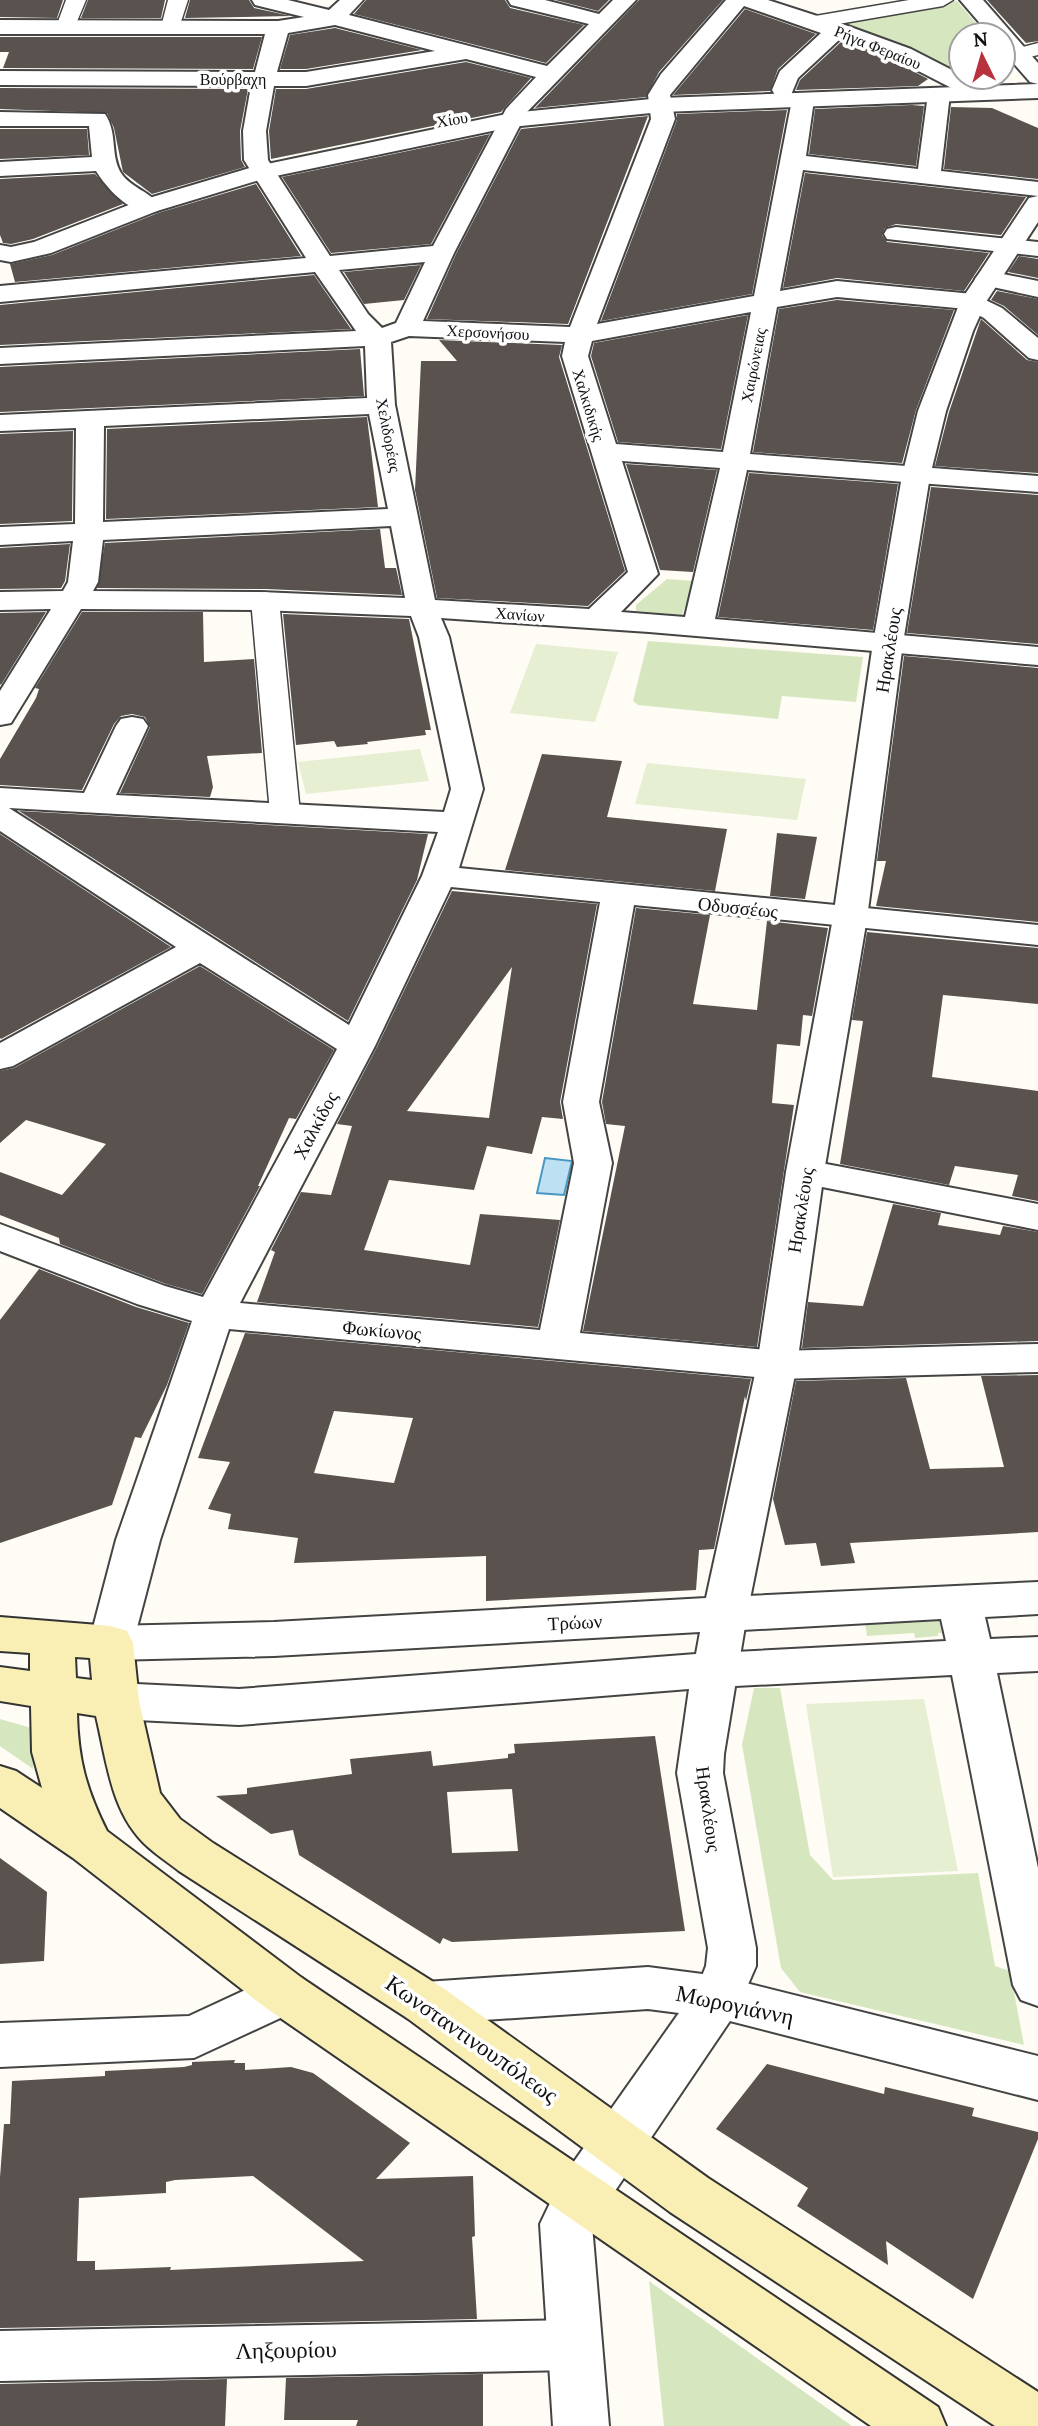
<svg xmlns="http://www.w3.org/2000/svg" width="1038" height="2426" font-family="Lora,serif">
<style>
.green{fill:#d6e7c0}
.pitch{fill:#e6efd1}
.water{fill:#bde0f2;stroke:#4997c4;stroke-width:2}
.building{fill:#59524e;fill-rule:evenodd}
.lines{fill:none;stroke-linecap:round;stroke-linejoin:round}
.pedestrian-casing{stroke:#444;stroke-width:3}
.minor-casing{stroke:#444;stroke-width:4}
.tertiary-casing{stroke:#444;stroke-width:4}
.secondary-casing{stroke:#333;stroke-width:4}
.pedestrian{fill:#fff;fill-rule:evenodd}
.minor{fill:#fff;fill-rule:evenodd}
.tertiary{fill:#fff;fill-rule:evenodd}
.secondary{fill:#f9efb5;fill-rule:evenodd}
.labels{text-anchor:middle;stroke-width:7;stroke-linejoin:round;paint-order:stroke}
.far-street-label{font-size:16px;fill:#111;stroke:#fff}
.street-label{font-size:19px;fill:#111;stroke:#fff}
.near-street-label{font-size:23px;fill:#111;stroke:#fff}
</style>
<rect width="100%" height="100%" fill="#fefcf5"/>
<!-- green -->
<path class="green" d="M957,1L986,35H961V72L842,22Z
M473,119L480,120L292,160L285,158Z
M667,579L695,581L682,615L636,611V605Z
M648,641L863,657L856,702L782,696L778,719L638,705L633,701Z
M937,1612L942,1633H938V1636L915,1638L914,1633L867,1636L864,1616Z
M754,1688H780L810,1855L833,1880L978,1873L995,1966L1010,1971L1024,2045L800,1992L781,1968L742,1745Z
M0,1719L35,1729L33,1769L0,1746Z
M649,2281L852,2426H664Z"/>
<!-- pitch -->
<path class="pitch" d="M536,644L618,652L595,722L510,713Z
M420,749L429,781L306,794L298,762Z
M647,763L806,779L797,820L635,804Z
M924,1699L958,1871L833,1877L806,1704Z"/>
<!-- water -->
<path class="water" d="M545,1158L572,1161L564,1195L537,1193Z"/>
<!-- building -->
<path class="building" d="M0,0H63L57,18L0,17Z
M88,0H165L161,18H81Z
M190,0H249L254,8L291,16L185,18Z
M366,0H505L510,8L584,25L546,63L354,14Z
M555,0H609L598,11Z
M639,0H723L659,72L646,97L535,108Z
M987,0H1038V41L1026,43Z
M745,9L816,34L778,69L770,91L673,95Z
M335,28L422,50L306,69H280L290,35Z
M0,37H262L253,69L3,68L9,52H0Z
M841,42L894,61L928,79L918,86L796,90L800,80Z
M466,62L531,78L501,112L271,159L269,131L276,89H306Z
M0,88L248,89L240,131L241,160L245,167L152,194L123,172L114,128L107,113L0,109Z
M912,105L924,106L916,166L809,154L815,109Z
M951,107L992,108L1038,128V179L944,169Z
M787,110L752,294L601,321L677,120V114Z
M648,116L568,324L427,319L456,254L521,129Z
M0,129H87L89,155L0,159Z
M490,134L431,244L331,253L282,177Z
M805,173L1026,197L1001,235L896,224L885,228L882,235L887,242L989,253L964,291L837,278L783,288Z
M95,174L123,204L33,239L11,244L3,243L0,235V179Z
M256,184L301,256L15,282L10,264L52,255L158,213Z
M1019,256L1038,259V278L1008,272Z
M421,265L404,300L364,304L344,272Z
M314,275L351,329L0,345V305Z
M997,291L1038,299V335L1004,306L991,300Z
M837,300L954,310L916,410L902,463L753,452L779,309Z
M748,315L721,449L618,442L591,356L594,343Z
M981,319L1027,360L1038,362V473L935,466L949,412Z
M439,340L562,345L559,357L625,571L588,606L437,598L415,490L421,361H457Z
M360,349L364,396L0,412V367Z
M367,417L378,507L106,519L107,429Z
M73,431L72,521L0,524V434Z
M626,464L717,470L693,572L660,570Z
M749,473L898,484L873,630L718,617Z
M931,487L1038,495V644L907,633Z
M380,529L385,568H396L402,595L266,589L97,588L105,543Z
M70,544L65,581L61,588L0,589V548Z
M46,612L1,685L0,684V613Z
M82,612H203L204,662L254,659L262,753L207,756L213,787L210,797L120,793L150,727L145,717L132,714L121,716L114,724L82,790L0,785V759L36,698L39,689L35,688Z
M283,614L409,619L431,730H425L426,735L367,742L368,744L337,747L334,741L296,745Z
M904,656L1038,668V922L876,906L886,861H877Z
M542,754L622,761L607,817L727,829L715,891L505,870Z
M19,811L428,834L417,880L348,1021Z
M777,833L817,837L805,899L770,896Z
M0,834L171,947L1,1039L0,1038Z
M452,891L597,904L560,1102L563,1119L542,1117L532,1154L487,1146L474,1190L389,1180L364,1250L470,1265L480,1214L560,1220L538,1327L257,1302L275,1252L271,1250L301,1192L331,1195L352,1126L337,1124L377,1047ZM512,967L489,1118L407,1111Z
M636,908L710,915L693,1004L757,1010L767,921L828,928L812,1016L803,1015L800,1046L777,1044L772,1103L794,1105L757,1347L583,1331L625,1126L606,1124L602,1102Z
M867,932L1038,948V1004L943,995L932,1077L1038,1091V1201L1012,1196L1018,1175L955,1166L949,1185L840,1164L863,1021L852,1020Z
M200,966L334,1050L296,1119L289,1118L258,1186H260L202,1294L166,1284L60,1244L59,1238L0,1215V1172L62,1195L106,1144L26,1120L0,1143V1071L14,1068Z
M893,1204L941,1213L938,1225L1000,1235L1003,1226L1038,1232V1341L802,1348L808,1302L863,1306Z
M39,1269L136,1307L189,1323L167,1385L141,1438L135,1437L112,1505L0,1543V1320Z
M245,1333L751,1379L746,1401L745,1396L714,1549L699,1550L696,1590L486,1601V1556L294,1563L298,1538L228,1529L231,1514L208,1509L230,1462L198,1458ZM334,1411L413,1418L394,1483L314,1473Z
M1038,1375V1532L850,1543L855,1563L821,1566L816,1543L785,1545L773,1499L796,1381L906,1378L930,1469L1004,1467L981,1376Z
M655,1736L685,1931L452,1942L443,1938L440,1944L299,1855L293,1830L271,1834L216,1796L247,1794V1788L352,1774L350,1759L431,1751L433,1766L508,1758V1754L515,1753L514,1744ZM512,1789L518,1851L452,1853L447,1792Z
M0,1858L47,1892L44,1961L0,1964Z
M235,2060L234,2063H245V2070L291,2067L313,2073L410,2143L376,2179L473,2176L475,2236L472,2237L477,2319L0,2328V2177L4,2124H10L12,2081L105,2076V2071L184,2067L192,2065V2062ZM253,2176L364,2261L170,2270L171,2267L95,2270V2261H77L79,2198L166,2193V2182L175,2180Z
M767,2064L884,2094L885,2087L974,2108L972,2116L1038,2132V2139L973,2299L886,2241L888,2265L797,2206L808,2188L716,2129Z
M483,2374V2426H356L358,2420H284L286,2378Z
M227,2379L225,2426H0V2384Z"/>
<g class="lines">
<!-- pedestrian casing -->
<g class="pedestrian-casing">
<path id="pedestrian" d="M66,0H86L73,31H59L56,27Z
M168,0H188L178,31H164L161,27Z
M909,0H953L943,6L815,28L808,26L805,22L808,18L815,16Z
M1038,43V55L1018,60L1011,58L1008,54L1011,50Z
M265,592L275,594L279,600L300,813L296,819L285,822L274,819L270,813L251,600L255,594Z"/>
</g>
<!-- minor casing -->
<g class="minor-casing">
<path id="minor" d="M252,0H288L329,10L340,0H363L349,15L547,66L589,24L511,5L508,0H545L599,14L613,0H636L527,112L454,253L423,321L570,327L651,119L648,95L661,74L726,0H768L845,25L911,49L989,89L992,94L989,99H973L895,59L840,39L798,78L791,95H775L772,90L780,71L821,33L744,6L670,95L675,119L597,324L754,296L792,100L795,95H811L814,100L806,156L918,169L928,94L931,89H947L950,94L941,171L1038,182V196L803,170L780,291L837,281L973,294L1002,308L1038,338V360L1029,358L984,318L967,309L837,297L777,307L750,454L1038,476V492L747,470L715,619L1038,647V665L649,632L441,618L449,637L483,789L459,868L1038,925V945L634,905L599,1102L612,1163L580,1333L777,1351L1038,1344V1372L777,1379L229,1329L160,1540L133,1643L127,1655L111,1660L95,1655L89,1643L116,1540L192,1321L137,1304L0,1251V1224L165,1286L203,1297L337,1049L200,963L13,1066L0,1069V1043L176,947L0,831V788L84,793L116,726L121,719L132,717L143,719L148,726L116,795L444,812L451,789L419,637L411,616L260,610L81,609L11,723L0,725V691L51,609L0,610V592L63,591L68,582L73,541L0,545V527L75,524L76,428L0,431V415L367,398L365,346L0,364V348L356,331L315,272L0,302V286L306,258L244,160L243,131L251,86L0,85V71L255,72L265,34H0V20L278,21L304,17L255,5ZM335,25L435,51L306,72H277L288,33ZM466,59L536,77L506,109L433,246L330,256L268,160L266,131L274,86H306ZM425,262L396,323L382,328L368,314L339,270ZM751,312L723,452L616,444L588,356L592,341ZM409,336L565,342L562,356L628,572L589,609L435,600L395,405L391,342ZM369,414L388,509L103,522L104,426ZM622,461L720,468L685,617L621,612L658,574ZM391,526L405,598L260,592L93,591L98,582L103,540ZM9,808L438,832L422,876L349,1025ZM451,887L600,902L563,1102L574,1163L540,1330L240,1303L375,1046Z
M0,112L105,114C118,133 110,155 121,173C131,188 151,192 160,206L157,211C132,217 108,190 96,171L0,176V162L92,157L89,126H0Z
M896,227L1038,242V256L887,239L884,234L887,229Z
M988,271L1038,281V297L979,284L975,279L979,274Z
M805,1160L1038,1204V1230L792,1181L786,1172L792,1163Z
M1038,1582V1614L985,1617L990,1639L1038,1637V1671L997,1673L1038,1868V2006L1021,2000L1013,1985L952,1675L716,1687L700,1682L694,1670L700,1658L716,1653L946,1641L941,1619L725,1631L709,1626L703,1614L709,1602L725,1597Z
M648,1967L718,1976L1038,2056V2100L718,2018L648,2009L425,2024L407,2018L400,2003L407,1988L425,1982Z
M284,1972L302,1978L309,1993L302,2008L194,2058L0,2067V2023L189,2016Z
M573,2320L592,2327L600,2345L592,2363L573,2370L0,2381V2331Z"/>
</g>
<!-- tertiary casing -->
<g class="tertiary-casing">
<path id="tertiary" d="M960,0H983L1038,63V84L1030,82L1003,51V35H990Z
M1038,84V98L661,112L511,127L266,178L157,211L51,253L11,262L0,260V245L11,247L34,242L139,201L253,167L511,113L661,98Z
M1038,196V222L986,302L973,331L946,411L930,476L903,643L867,918L824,1172L797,1365L747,1614L724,1754L723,1773L756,1948V1966L736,2012L592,2225L609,2426H553L540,2224L561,2180L698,1986L706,1966L708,1948L677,1773L689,1689L239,1725L116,1719L100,1713L93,1701L100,1689L116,1683L239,1689L696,1654L700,1632L274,1656L111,1660L95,1655L89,1643L95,1631L111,1626L274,1622L706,1598L757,1365L786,1172L833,918L873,643L902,476L918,411L960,302L1029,198Z"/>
</g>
<!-- secondary casing -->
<g class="secondary-casing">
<path id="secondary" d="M0,1617L111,1626L127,1631L133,1643L139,1701L160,1793L180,1819L213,1843L443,1988L708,2178L1038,2392V2426H995L670,2212L407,2018L179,1871C169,1863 158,1856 148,1847C111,1814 107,1762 96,1716L77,1713C78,1759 86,1789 107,1831L302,1978L938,2407L946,2426H871L266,2008L73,1858L0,1808V1766L16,1771L42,1788L32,1752L31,1706L0,1701V1667L30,1671V1653L0,1651ZM75,1657L90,1658L92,1680L76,1678Z"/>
</g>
<!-- pedestrian -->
<use href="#pedestrian" class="pedestrian"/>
<!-- minor -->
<use href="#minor" class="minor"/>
<!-- tertiary -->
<use href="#tertiary" class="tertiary"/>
<!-- secondary -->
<use href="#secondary" class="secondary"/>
</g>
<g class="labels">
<!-- far-street labels -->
<g class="far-street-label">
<text transform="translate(878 47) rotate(22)" y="6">Ρήγα Φεραίου</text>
<text x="233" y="85">Βούρβαχη</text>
<text transform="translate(452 119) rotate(-9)" y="6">Χίου</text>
<text transform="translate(488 332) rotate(3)" y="6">Χερσονήσου</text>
<text transform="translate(753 365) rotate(-79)" y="6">Χαιρώνειας</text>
<text transform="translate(589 405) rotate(73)" y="6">Χαλκιδικής</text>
<text transform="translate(389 435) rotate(79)" y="6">Χελιδορέας</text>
<text transform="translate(520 614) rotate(4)" y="6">Χανίων</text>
</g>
<!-- street labels -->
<g class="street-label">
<text transform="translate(888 650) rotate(-81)" y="7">Ηρακλέους</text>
<text transform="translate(738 907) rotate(6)" y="7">Οδυσσέως</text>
<text transform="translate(315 1125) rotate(-62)" y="7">Χαλκίδος</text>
<text transform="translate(800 1210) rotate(-81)" y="7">Ηρακλέους</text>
<text transform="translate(382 1330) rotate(5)" y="7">Φωκίωνος</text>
<text transform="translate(575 1622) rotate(-3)" y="7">Τρώων</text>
<text transform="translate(709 1809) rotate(82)" y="7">Ηρακλέους</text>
</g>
<!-- near-street labels -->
<g class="near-street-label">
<text transform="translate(735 2005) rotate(12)" y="8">Μωρογιάννη</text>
<text transform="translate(472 2039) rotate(35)" y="8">Κωνσταντινουπόλεως</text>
<text transform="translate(286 2350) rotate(-1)" y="8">Ληξουρίου</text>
</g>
</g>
<!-- north arrow -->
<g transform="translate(982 56) rotate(355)"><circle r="33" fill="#ffffff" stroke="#a0a0a0" stroke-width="2"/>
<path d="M0-5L12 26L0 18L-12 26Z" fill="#b8323d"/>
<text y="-10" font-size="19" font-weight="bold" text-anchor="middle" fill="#111111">N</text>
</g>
</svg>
